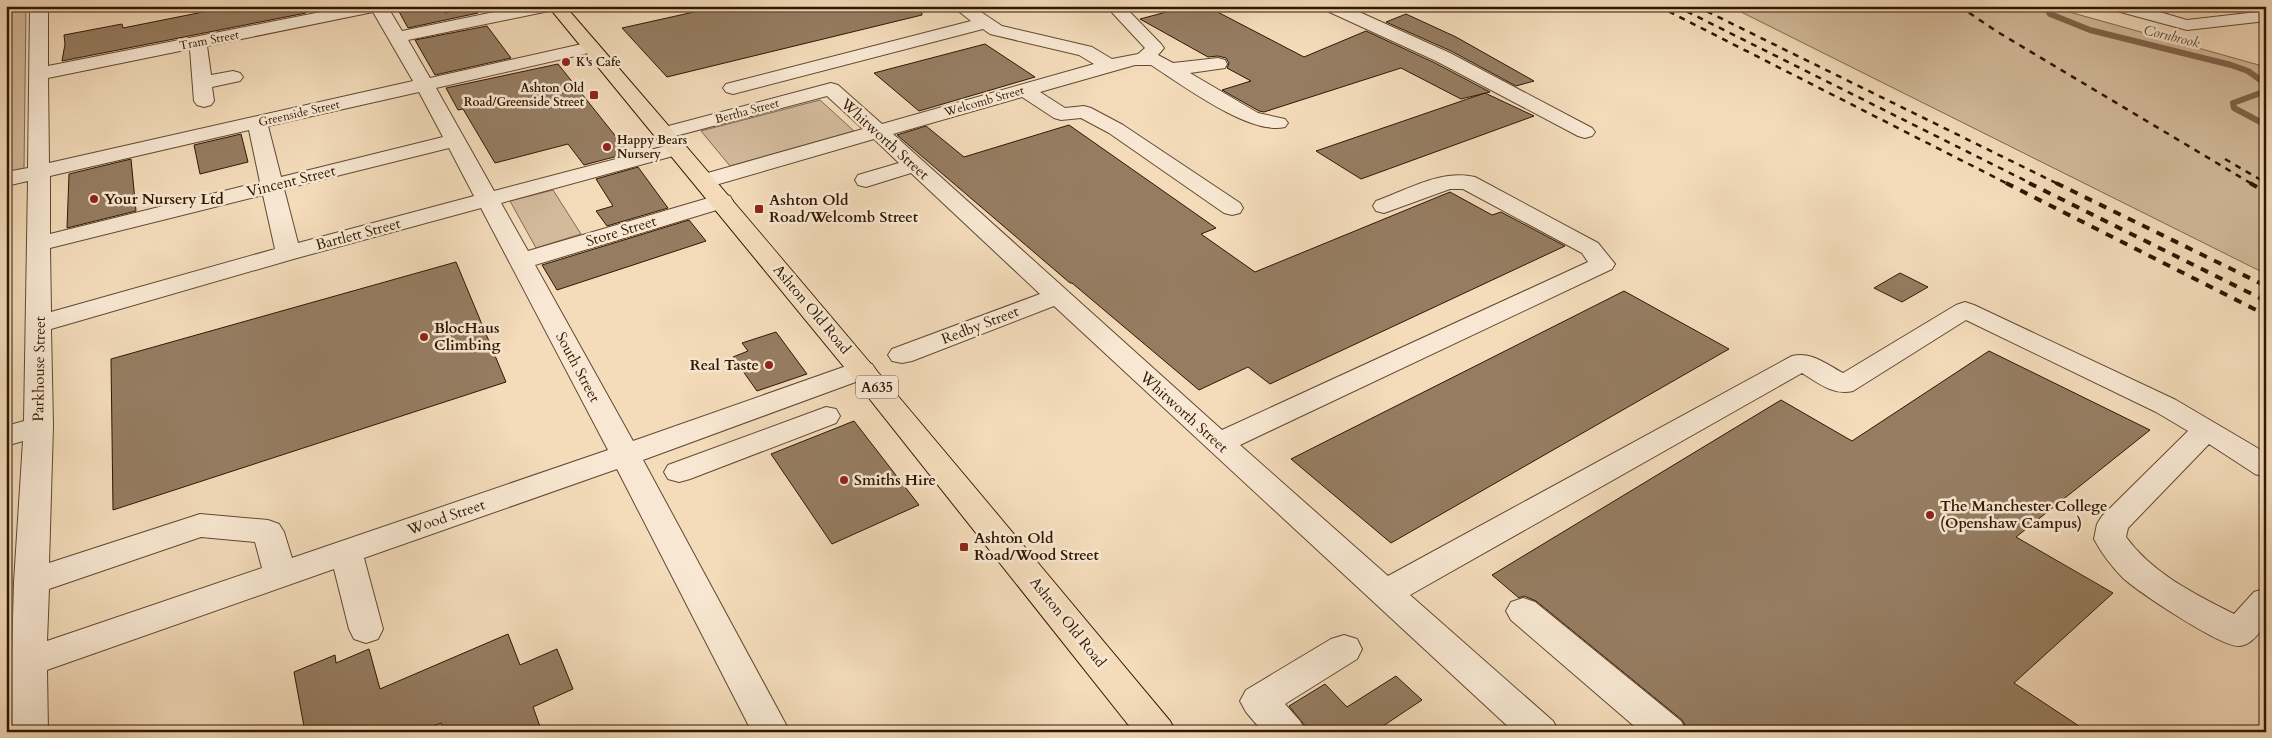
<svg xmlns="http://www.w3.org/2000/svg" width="2272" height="738" font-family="Cardo,serif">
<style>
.green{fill:#d3ba9b;stroke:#82684e}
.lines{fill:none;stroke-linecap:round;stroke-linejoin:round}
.stream{stroke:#7e654b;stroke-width:6}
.building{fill:#967d62;stroke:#311601}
.minor-casing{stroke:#624830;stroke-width:2}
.highway-casing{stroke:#311601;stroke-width:2}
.minor{fill:#f8e8d3;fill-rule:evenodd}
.highway{fill:#f4dcbb;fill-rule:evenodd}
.rail-far1{stroke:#311601;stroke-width:2.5;stroke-dasharray:6 6;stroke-linecap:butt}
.rail{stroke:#311601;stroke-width:4;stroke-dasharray:8 8;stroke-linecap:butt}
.poi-dot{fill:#8f2418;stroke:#f8e8d3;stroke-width:2}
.labels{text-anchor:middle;stroke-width:5;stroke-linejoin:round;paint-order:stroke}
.far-street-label{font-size:12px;fill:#311601;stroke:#f8e8d3}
.far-poi-label{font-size:12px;font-weight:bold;fill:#311601;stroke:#f8e8d3;text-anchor:start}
.far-water-label{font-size:14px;font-style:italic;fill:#654a32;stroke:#f8e8d3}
.shield{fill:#f8e8d3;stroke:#6d5540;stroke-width:1}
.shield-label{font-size:14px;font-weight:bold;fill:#311601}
.street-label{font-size:15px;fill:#311601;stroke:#f8e8d3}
.poi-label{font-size:15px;font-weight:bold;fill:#311601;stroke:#f8e8d3;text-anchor:start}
</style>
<rect width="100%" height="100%" fill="#f4dcbb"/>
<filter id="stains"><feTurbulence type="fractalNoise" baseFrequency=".004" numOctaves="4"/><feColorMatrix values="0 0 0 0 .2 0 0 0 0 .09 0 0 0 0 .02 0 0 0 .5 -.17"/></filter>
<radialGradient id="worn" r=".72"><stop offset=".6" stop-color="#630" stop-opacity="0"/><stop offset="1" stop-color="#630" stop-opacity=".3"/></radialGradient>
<!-- green -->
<path class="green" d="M6,6H26L24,169L6,173Z
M1761,6H2048L2266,67V274L1739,11Z
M820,100L854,131L730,166L701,131Z
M553,190L581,234L536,248L510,201Z"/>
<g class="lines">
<!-- stream -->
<path class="stream" d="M2045,6L2050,14L2090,30L2231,65L2248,71L2266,84
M2266,91L2233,103L2234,108L2266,125"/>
</g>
<!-- building -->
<path class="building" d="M207,6H306V13L62,61L65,44L64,35L122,24L123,28L208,11Z
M396,6H441L445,13L473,7L478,13L408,28Z
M721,6H921L922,15L667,77L622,28Z
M1189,6H1206L1304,57L1366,31L1435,63L1490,92L1461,99L1401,68L1264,112L1259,111L1222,90L1251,81L1227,68L1229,63L1226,58L1218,56L1208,57L1140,19Z
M1406,14L1456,37L1534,81L1516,86L1451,51L1386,22Z
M487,26L511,58L435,75L415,40Z
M985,44L1035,77L919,111L874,73Z
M558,64L629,153L584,165L568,144L495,163L463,109L458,110L446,88Z
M1485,93L1534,116L1361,179L1316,151Z
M1069,125L1216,228L1201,234L1255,272L1450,192L1492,215L1501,212L1565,246L1270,384L1248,367L1199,390L1072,283H1070L897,135L926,126L964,157Z
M241,134L248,162L200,174L194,145Z
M131,159L136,211L67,228L69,174Z
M638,167L668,208L607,226L596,211L613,206L596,179Z
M689,220L706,241L557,290L542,265Z
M456,262L506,382L113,510L111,359Z
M1900,273L1928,287L1902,302L1874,288Z
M1624,291L1729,349L1391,543L1291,459Z
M776,332L807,374L757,391L733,357L748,351L742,343Z
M1989,351L2150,430L2016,537L2113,593L2014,683L2088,732H1689L1682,720L1536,601L1524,596L1519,598L1492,575L1781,400L1852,441Z
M854,421L919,505L832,544L771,454Z
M508,634L520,665L557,649L573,689L533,707L542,732H444L441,723L421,732H305L294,672L335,655L336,663L369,649L380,689Z
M1396,676L1422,700L1374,732H1310L1289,706L1325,684L1347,707Z"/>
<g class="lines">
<!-- minor casing -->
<g class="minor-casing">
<path id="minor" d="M30,6H48V66L351,6H387L402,31L523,6H557L555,10L549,11L408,40L430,78L591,42L597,43L600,47L597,51L436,88L494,191L677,143L684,145L688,149L684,153L501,203L528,251L722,194L730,196L733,201L730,206L535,265L633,441L852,364L862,362L872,364L876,370L872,376L643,460L790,732H752L617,469L364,558L383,629L378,639L366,643L354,639L349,629L334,569L47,670L48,732H10L14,582L23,441L6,446V426L24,421L28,181L6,186V172L28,168ZM373,12L413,81L49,163L48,78L190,49L194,101L197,105L204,107L211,105L214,101L212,87L240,81L243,77L240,73L233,71L211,75L207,46ZM419,92L443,137L281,177L268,126ZM249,130L260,182L50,234V176ZM449,148L474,196L298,243L284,189ZM263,195L275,249L51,312L50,248ZM481,208L608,450L292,558L284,532L279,524L268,520L200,514L49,563L53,426L51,329L297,258ZM201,537L255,542L262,568L47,641L49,589Z
M952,6H972L1002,26L1092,47L1112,59L1138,54L1145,48L1106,6H1124L1161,44L1164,48L1158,55L1173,63L1218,58L1225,60L1227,64L1225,68L1190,73L1258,113L1285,119L1288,123L1285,127C1250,136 1181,84 1151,65H1135L1040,92L1065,108L1084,106L1091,108L1123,125L1240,203L1243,208L1240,213L1232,215L1224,213L1109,133L1081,118L1061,120L1054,118L1022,97L893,134L1222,430L1588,262L1582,253L1463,189H1450L1384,213L1376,211L1373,206L1376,201C1407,190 1441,169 1475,177L1598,243L1615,264L1612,269L1240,445L1388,576L1792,356C1811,351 1826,364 1843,373L1956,305L1965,302L1974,305L2176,400L2266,453V477L2255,474L2209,444L2128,528L2126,537C2153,574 2195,594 2234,614L2254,592L2266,588V625C2258,634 2252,644 2240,646C2223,649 2139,592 2124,579C2112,567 2102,554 2094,539L2097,524L2102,516L2188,431L2156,412L1966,320L1853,391C1834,396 1818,383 1802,373L1410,595L1553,721L1559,732H1514L1054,306L912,361L902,363L892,361L888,355L892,349L1040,294L911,173L866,187L858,185L855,180L858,175L899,163L874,139L705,188L697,186L694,181L697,176L863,129L827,96L664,139L657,137L654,133L657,129L831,83L838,85L882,124L1094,64L1079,55L990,34L983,29L733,94L726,92L723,88L726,84L971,21Z
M1323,6H1346L1450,53L1592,128L1595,132L1592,136L1585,138L1578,136L1436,61L1325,10Z
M2111,6H2139L2187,20L2266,11V21L2187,30L2113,10Z
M826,407L836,409L840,416L836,423L690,479L679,482L668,479L664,472L668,465Z
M1523,598L1535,602L1681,721L1687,732H1641L1511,620L1506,611L1511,602Z
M1344,635L1357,639L1362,649L1357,659L1285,704L1300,721L1306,732H1263L1246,712L1240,701L1246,690L1331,639Z"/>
</g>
<!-- highway casing -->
<g class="highway-casing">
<path id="highway" d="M548,6H565C770,242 970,481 1170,721L1176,732H1134L849,373Z"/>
</g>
<!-- minor -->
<use href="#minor" class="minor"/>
<!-- highway -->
<use href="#highway" class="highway"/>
<!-- rail-far1 -->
<path class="rail-far1" d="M1658,6L2008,184
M1676,6L2032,184
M1696,6L2058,184
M1959,6L1996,31L2252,184
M2225,159L2266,183"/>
<!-- rail -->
<path class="rail" d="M2006,183L2266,315
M2029,183L2266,301
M2056,183L2266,286
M2250,183L2266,192"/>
</g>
<!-- markers -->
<g class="poi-dot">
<circle cx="566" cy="62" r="5"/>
<rect x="589" y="90" width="10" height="10" rx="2.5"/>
<circle cx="607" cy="147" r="5"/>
<circle cx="94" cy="199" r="5"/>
<rect x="754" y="204" width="10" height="10" rx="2.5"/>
<circle cx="424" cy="337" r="5"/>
<circle cx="769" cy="365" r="5"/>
<circle cx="844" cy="480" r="5"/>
<circle cx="1930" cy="515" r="5"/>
<rect x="959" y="542" width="10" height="10" rx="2.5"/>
</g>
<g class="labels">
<!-- far-street labels -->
<g class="far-street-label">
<text transform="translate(209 40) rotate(-11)" y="4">Tram Street</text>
<text transform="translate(984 101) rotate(-16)" y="4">Welcomb Street</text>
<text transform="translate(747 111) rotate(-15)" y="4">Bertha Street</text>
<text transform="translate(299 113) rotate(-13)" y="4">Greenside Street</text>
</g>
<!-- far-poi labels -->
<g class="far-poi-label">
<text x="576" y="66">K's Cafe</text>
<text x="584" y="92" text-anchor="end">Ashton Old<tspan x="584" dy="14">Road/Greenside Street</tspan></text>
<text x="617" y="144">Happy Bears<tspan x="617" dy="14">Nursery</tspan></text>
</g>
<!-- far-water labels -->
<g class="far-water-label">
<text transform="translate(2172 36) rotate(14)" y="5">Cornbrook</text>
</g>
<!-- shield labels -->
<rect class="shield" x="856" y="375.5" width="42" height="23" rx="4"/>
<g class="shield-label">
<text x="877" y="392">A635</text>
</g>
<!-- street labels -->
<g class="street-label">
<text transform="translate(885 139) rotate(42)" y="5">Whitworth Street</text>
<text transform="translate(291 181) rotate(-14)" y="5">Vincent Street</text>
<text transform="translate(621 231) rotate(-17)" y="5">Store Street</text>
<text transform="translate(358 234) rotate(-15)" y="5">Bartlett Street</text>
<text transform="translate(812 309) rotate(50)" y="5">Ashton Old Road</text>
<text transform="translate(980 325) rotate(-21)" y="5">Redby Street</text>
<text transform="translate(578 367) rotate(62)" y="5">South Street</text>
<text transform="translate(39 369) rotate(-89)" y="5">Parkhouse Street</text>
<text transform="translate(1184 412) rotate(42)" y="5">Whitworth Street</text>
<text transform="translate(446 517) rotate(-19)" y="5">Wood Street</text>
<text transform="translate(1068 622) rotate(51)" y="5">Ashton Old Road</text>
</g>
<!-- poi labels -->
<g class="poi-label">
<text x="104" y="204">Your Nursery Ltd</text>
<text x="769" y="205">Ashton Old<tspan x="769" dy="17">Road/Welcomb Street</tspan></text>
<text x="434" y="333">BlocHaus<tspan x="434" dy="17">Climbing</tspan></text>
<text x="759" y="370" text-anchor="end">Real Taste</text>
<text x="854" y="485">Smiths Hire</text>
<text x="1940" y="511">The Manchester College<tspan x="1940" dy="17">(Openshaw Campus)</tspan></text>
<text x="974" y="543">Ashton Old<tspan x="974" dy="17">Road/Wood Street</tspan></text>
</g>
</g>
<!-- margin -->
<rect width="2272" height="738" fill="none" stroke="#f4dcbb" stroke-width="25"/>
<rect x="8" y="8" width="2257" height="723" fill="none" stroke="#311601" stroke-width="2.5"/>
<rect x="12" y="12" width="2247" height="713" fill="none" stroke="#311601"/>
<rect width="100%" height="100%" filter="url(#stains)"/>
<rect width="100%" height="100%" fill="url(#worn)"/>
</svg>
